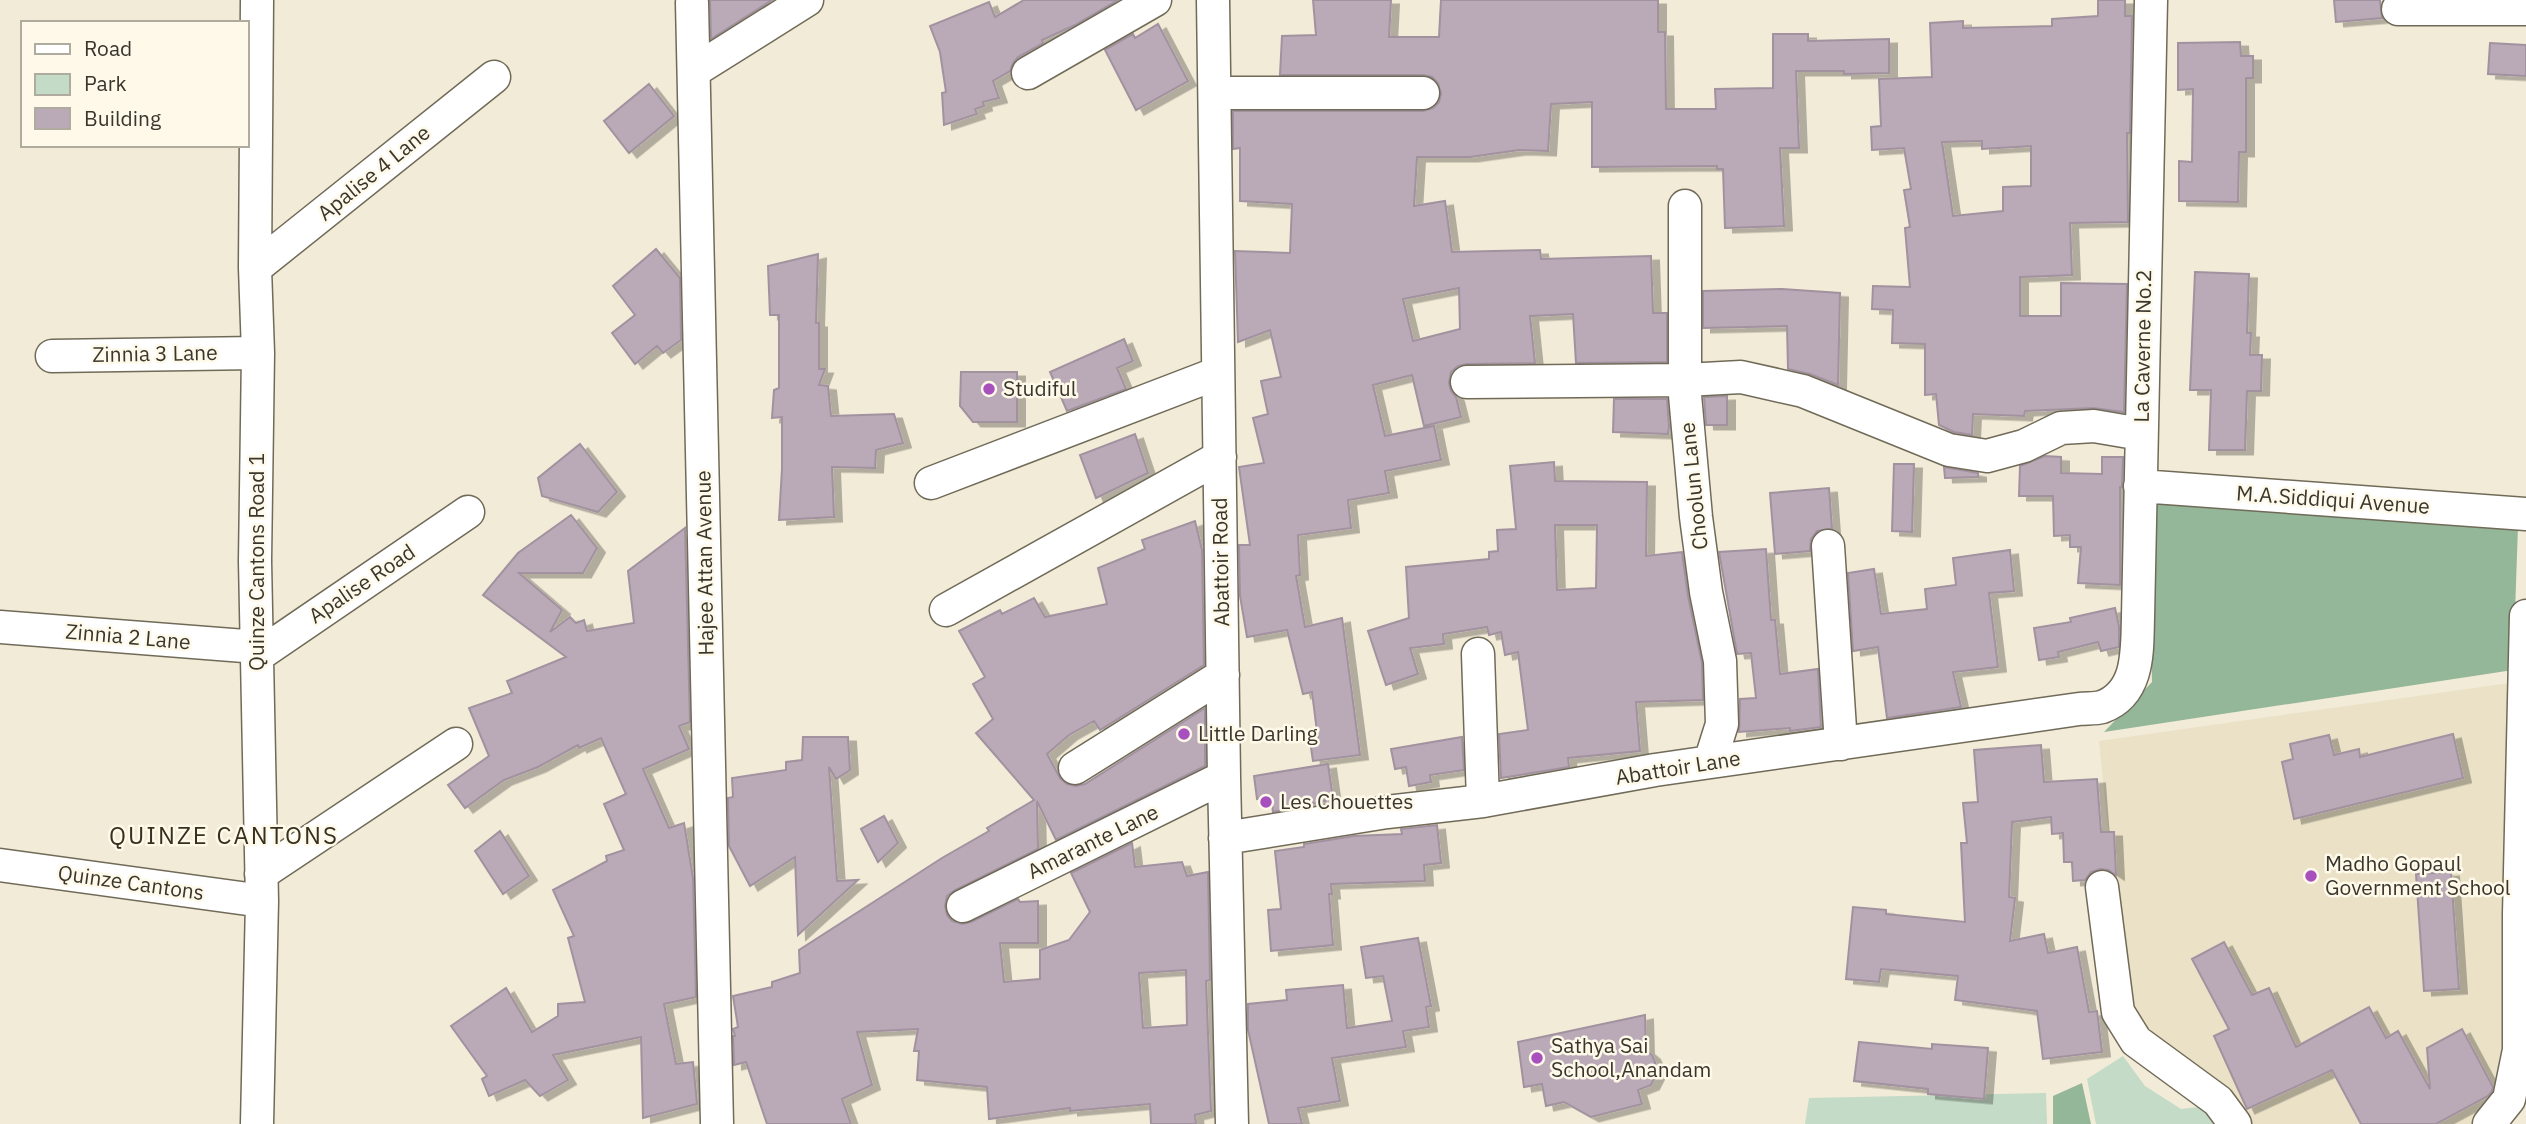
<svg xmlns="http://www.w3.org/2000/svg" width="2526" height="1124" font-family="'IBM Plex Sans',sans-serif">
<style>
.built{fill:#eae1c6}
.green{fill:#c4dbc7}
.forest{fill:#94b799}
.building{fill:#baa9b7;stroke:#a2929f;stroke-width:2;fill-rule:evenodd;filter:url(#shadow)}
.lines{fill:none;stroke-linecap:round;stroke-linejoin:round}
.minor-casing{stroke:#706a58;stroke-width:35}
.minor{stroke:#fff;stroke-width:32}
.poi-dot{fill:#a850be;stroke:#fef9e8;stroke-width:2.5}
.labels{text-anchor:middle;stroke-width:5;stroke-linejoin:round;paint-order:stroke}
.street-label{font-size:21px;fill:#39362e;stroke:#fef9e8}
.poi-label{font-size:21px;fill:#39362e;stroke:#fef9e8;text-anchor:start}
.quarter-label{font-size:24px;letter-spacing:2px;fill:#353020;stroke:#fef9e8}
</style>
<defs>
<filter id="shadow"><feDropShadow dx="8" dy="4.5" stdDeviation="0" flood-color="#0004"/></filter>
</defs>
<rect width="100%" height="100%" fill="#f2ebd7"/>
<!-- built -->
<path class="built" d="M2510,683L2509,1043L2500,1096L2475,1124H2247L2126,1011L2099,741Z"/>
<!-- green -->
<path class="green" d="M2123,1056L2145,1086L2181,1109L2206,1106L2218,1124H2096L2087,1079Z
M2046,1093L2047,1124H1805L1809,1098Z"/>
<!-- forest -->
<path class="forest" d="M2148,499L2518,526L2513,670L2104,732L2152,682Z
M2082,1083L2091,1124H2053V1096Z"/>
<!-- building -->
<path class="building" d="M710,0H772L711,39Z
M1024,0H1118L1075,25L1042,40L1043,43L1018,57L1013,63L1010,71L993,81L999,98L983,102L984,106L975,109L977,114L944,125L942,93L946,92L940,52L930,26L989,2L995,17Z
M1313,0H1391L1389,37H1439L1441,0H1658V32H1665L1666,109H1716L1715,89L1773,88V34H1808V41L1889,39V73L1844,74V71H1796L1799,148H1780L1784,226L1725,228L1723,169H1717V166L1592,167V102L1551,104L1548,151L1519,150L1470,157H1417L1414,206L1445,201L1452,252L1540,250L1541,259L1651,256L1653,313H1667V362L1576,363L1573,314L1530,316L1535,363L1467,364L1458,366L1451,372L1449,383L1451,391L1456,397L1461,417L1424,426L1412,375L1373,385L1385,436L1434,426L1441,460L1385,471L1389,493L1348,500L1351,528L1298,535L1300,575L1296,576L1305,627L1342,618L1360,755L1313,761L1310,741L1318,740L1312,692L1303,694L1287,630L1247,637L1240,596L1239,545H1250L1239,467L1264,463L1253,418L1268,414L1261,381L1281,377L1270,330L1238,342L1235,251L1290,253L1292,204L1240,201V148L1233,149V111H1423L1433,108L1439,102L1441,94L1438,83L1432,77L1423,75H1280L1282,36L1316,35ZM1459,288L1460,329L1413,341L1403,299Z
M2098,0H2125V16H2132L2130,133H2127L2128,222L2070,223L2072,275L2020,277V316H2061V283L2127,284L2124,412L2093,408L2025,411L2024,416L1973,414L1972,435L1954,432L1939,425L1936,394L1925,395V344L1892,343L1893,310L1872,309L1873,286L1910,287L1905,228L1910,227L1904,190L1911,189L1904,148L1872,150L1871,127L1881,126L1879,79L1932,77L1930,23L1963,21V28L2052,26V19L2098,16ZM1982,141V149L2031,146V186L2003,187V211L1953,216L1942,142Z
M2334,0H2380L2382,18L2336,22Z
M1158,24L1188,81L1136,110L1105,50L1133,34L1135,38Z
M2240,42L2241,56H2253V78H2246V152H2239L2238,202L2179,201V161L2192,162L2193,89L2178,90V43Z
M2490,43L2526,45V76L2488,74Z
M649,84L674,116L629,153L604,121Z
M656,249L680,278L681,340L663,353L657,346L635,364L612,333L635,315L613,286Z
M818,254L816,323H819V369H825L819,385L828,386L831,416L894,414L903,443L876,450L875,468L832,467L834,517L779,520L782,469V417L772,418L774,390L779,388V315H770L768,266Z
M2195,272L2249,274L2247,333H2251L2250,355H2262L2261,391H2247L2245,450H2209L2211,390H2190Z
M1782,289L1840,293L1838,385L1810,374L1788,369L1787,326L1703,328V291Z
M1124,339L1133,361L1117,368L1126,389L1067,411L1050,372Z
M961,372H1017V422H973L960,406Z
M1727,396V425H1706L1704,397Z
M1614,399H1667L1669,426L1668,434L1613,432Z
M1135,434L1148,473L1096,498L1080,455Z
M580,444L617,492L598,512L542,496L538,478Z
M2045,456L2061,457V473L2102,474V457H2123L2122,487H2120V585L2078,583L2081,547H2070V535L2054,536L2053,496H2019L2020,466Z
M1554,462L1555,481L1647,482L1646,556L1682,552L1688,596L1702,663L1703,700L1636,702L1640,751L1568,758L1569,767L1501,778L1499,734L1528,730L1518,652L1505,655L1501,632L1489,635L1487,627L1443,634L1444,644L1410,648L1418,674L1386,685L1368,631L1409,618L1406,567L1489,559V552L1498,551L1497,530L1516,529L1510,466ZM1555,525H1597L1596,588L1557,590Z
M1894,464H1914L1912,532L1892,531Z
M1944,467L1978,473V477L1945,478Z
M1829,488L1832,529L1817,531L1811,539L1810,551L1775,554L1770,493Z
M571,515L597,548L583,573H519L562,610L550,632L570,617L576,623L584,620L587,631L634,623L628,571L685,528L690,722L679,726L689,749L643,769L669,828L684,823L693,878L696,997L664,1004L676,1064L693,1062L697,1104L643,1118L641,1037L553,1055L568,1080L540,1096L525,1080L489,1096L482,1079L487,1076L451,1026L506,988L532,1032L558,1016V1004L585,1002L568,938L574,936L553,890L607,861L606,856L624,850L604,804L626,794L601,738L579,748L578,745L538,767L504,780L465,808L448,785L489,756L469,708L512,693L507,681L566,657L483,595L518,553Z
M1195,521L1202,550L1204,665L1100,730L1094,721L1069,735L1047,754L1060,778L1067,784L1076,786L1085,784L1205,708V766L1056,840L1037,801L1038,849L955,890L947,896L945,906L947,915L952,921L962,924L971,922L1018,899L1020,902L1038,901V943H1000L1004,982L1040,979V950L1069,940L1090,912L1071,873L1132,843L1135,867L1182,862L1187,876L1208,872L1210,980L1206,981L1211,1111L1195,1115L1196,1124H1151L1150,1104L1070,1111V1108L989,1119L987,1087L917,1080L919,1051H914L918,1029L857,1032L872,1085L842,1099L851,1124H767L746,1062L734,1065L733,1036H735L733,1029L738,1027L733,996L772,987V982L800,973L799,950L942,858L989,831L987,828L1034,800L976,733L993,719L973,684L985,677L959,631L1000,610L1002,614L1034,598L1045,617L1107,604L1098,568L1145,549L1142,540ZM1186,970L1187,1025L1143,1028L1139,973Z
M1766,549L1771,620H1775L1780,674L1818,669L1821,727L1790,731V728L1739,732L1740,699L1756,698L1751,653L1737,654L1719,552Z
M2010,550L2014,591L1989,593L1998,667L1953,672L1961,707L1887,718L1878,647L1853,651L1848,573L1874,569L1881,614L1927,609L1925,589L1956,585L1953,558Z
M2115,608L2119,626V647L2101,651L2098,642L2058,652L2059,657L2039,660L2034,628L2071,622L2070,618Z
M2453,734L2463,778L2294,819L2282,762L2293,759L2290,744L2329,735L2334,755L2359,749L2360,757Z
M803,737H848L850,770L836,779L829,767L837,881L858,880L798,935L795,857L750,886L729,846L728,798L733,797L732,778L786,770V762L802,760Z
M1462,737L1464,770L1430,775L1431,782L1409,786L1406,767L1395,769L1391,749Z
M2041,745L2044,782L2097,779L2101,832H2114L2116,875L2108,870L2100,869L2091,872L2085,880L2073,881L2072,862H2064L2063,833L2052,834L2051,817L2012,822L2009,897L2015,898L2010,941L2044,934L2048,953L2077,947L2089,1012L2097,1011L2102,1052L2043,1059L2037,1011L1955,1000L1958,976L1881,969L1879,982L1846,979L1853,907L1886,910V914L1965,922L1961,843H1967L1963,803L1978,802L1974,750Z
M1328,764L1333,799L1273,812L1271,796L1257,799L1254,776Z
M884,816L898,843L878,862L861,829Z
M1437,825L1441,863L1424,865L1425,881L1331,884L1332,894H1329L1333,945L1271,951L1268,910L1281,909L1275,851L1304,847V844L1354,836L1402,834L1401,829Z
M500,831L529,876L503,894L475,851Z
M2451,872L2459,989L2424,991L2416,874Z
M1418,938L1431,1006L1426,1007L1429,1027L1403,1031L1406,1047L1332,1058L1340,1101L1298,1108L1302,1124H1269L1248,1030V1004L1287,1000L1286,990L1343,985L1347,1028L1392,1021L1383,976L1366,978L1361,947Z
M2224,942L2252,995L2269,988L2296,1047L2369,1007L2386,1038L2398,1031L2430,1089L2427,1048L2462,1029L2493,1087L2492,1091L2488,1096L2436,1124H2361L2332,1070L2247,1109L2214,1036L2229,1029L2192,959Z
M1645,1015L1646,1050L1652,1055L1655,1062L1656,1075L1651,1085L1638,1090L1642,1104L1591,1117L1564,1102L1546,1106L1542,1084L1524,1087L1518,1042Z
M1859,1042L1932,1049V1044L1988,1048L1984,1099L1928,1094V1089L1854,1081Z"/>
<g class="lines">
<!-- minor casing -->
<g class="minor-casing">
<path id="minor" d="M257,0L255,268L258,353L255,561L262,901L257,1124
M1213,0L1224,777L1232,1124
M692,3L717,1124
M2398,9H2526
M694,71L807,0
M1028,73L1155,0
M1215,93H1423
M1685,206V395L1696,517L1706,592L1720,661L1722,724L1710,762
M255,268L494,77
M52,356L258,353
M1467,382L1685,380L1741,377L1803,391L1949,450L1987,456L2024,446L2061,428L2094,426L2141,434
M931,483L1218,373
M2140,486L2526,514
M1828,546L1841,744
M946,610L1220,457
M0,627L257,647
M1478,654L1483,801
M257,656L468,512
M1075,768L1223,675
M1225,838L1387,812L1483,801L1655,770L2079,709C2086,708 2095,709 2102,707C2140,693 2137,650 2138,617L2151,0
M0,865L262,901
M261,874L456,744
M2102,887L2118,1012L2136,1041L2218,1101L2235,1124
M963,906L1224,777
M2489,1124L2509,1099L2519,1050V914L2526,616"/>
</g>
<!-- minor -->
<use href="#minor" class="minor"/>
</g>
<!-- markers -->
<g class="poi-dot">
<circle cx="989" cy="389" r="7"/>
<circle cx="1184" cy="734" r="7"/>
<circle cx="1266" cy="802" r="7"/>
<circle cx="2311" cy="876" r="7"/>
<circle cx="1537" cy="1058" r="7"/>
</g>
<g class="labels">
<!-- street labels -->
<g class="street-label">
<text transform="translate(374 173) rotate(-39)" y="7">Apalise 4 Lane</text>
<text transform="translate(2143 346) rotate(-89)" y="7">La Caverne No.2</text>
<text transform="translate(155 354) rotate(-1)" y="7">Zinnia 3 Lane</text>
<text transform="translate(1694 486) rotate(-96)" y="7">Choolun Lane</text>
<text transform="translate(2333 500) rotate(4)" y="7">M.A.Siddiqui Avenue</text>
<text transform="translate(257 562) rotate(-90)" y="7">Quinze Cantons Road 1</text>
<text transform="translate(1221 562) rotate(-91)" y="7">Abattoir Road</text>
<text transform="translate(705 563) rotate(-91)" y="7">Hajee Attan Avenue</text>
<text transform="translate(362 584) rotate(-34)" y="7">Apalise Road</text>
<text transform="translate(128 637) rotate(5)" y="7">Zinnia 2 Lane</text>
<text transform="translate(1678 768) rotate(-9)" y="7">Abattoir Lane</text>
<text transform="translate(1093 842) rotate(-26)" y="7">Amarante Lane</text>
<text transform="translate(131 883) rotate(8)" y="7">Quinze Cantons</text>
</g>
<!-- poi labels -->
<g class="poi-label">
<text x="1003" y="396">Studiful</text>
<text x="1198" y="741">Little Darling</text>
<text x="1280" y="809">Les Chouettes</text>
<text x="2325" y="871">Madho Gopaul<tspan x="2325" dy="24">Government School</tspan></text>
<text x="1551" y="1053">Sathya Sai<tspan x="1551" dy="24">School,Anandam</tspan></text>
</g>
<!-- quarter labels -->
<g class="quarter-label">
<text x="224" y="844">QUINZE CANTONS</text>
</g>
</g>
<!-- legend -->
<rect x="21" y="21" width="228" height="126" fill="#fef9e8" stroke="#afab9e" stroke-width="2"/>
<rect x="35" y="44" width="35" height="10" fill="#ffffff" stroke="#afab9e" stroke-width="2"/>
<text x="84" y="56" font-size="21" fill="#39362e">Road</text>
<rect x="35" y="74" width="35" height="21" fill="#c4dbc7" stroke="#afab9e" stroke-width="2"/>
<text x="84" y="91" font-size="21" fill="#39362e">Park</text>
<rect x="35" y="108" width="35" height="21" fill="#baa9b7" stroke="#afab9e" stroke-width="2"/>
<text x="84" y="126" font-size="21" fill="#39362e">Building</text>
</svg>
